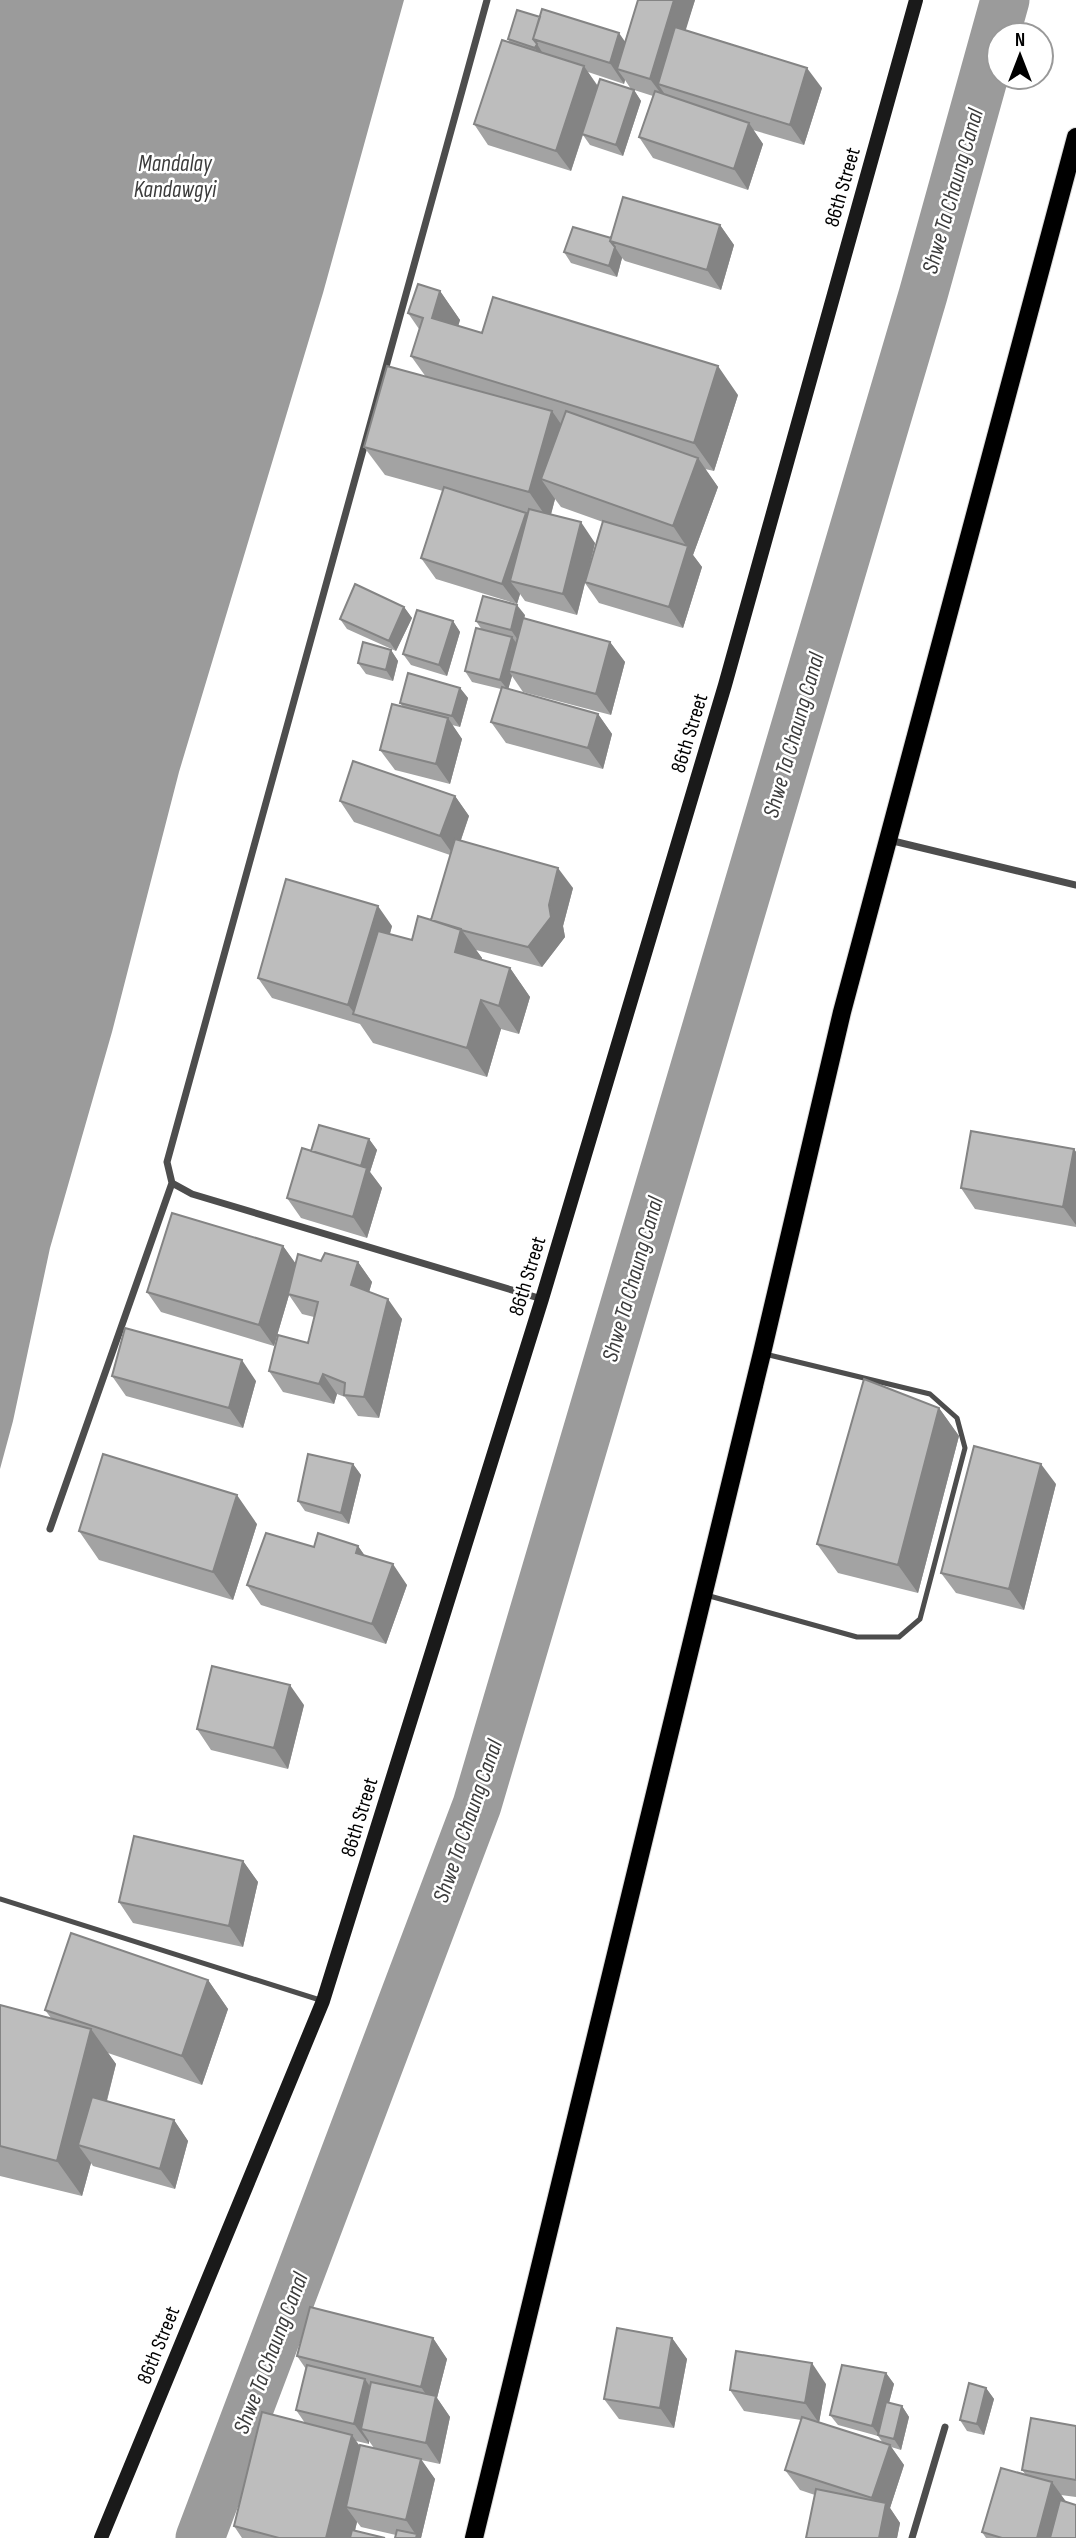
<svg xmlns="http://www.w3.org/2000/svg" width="1076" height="2538" font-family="'Sofia Sans Condensed',sans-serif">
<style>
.water{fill:#9b9b9b}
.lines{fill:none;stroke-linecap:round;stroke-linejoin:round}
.canal{stroke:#9b9b9b;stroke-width:49}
.primary-casing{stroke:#dbdbdb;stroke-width:20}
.lane{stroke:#4d4d4d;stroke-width:5}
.street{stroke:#4d4d4d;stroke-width:7}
.secondary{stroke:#1a1a1a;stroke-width:14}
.primary{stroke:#000;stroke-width:18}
.wall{fill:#a3a3a3;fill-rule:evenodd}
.shaded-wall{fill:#848484}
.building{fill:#bdbdbd;stroke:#848484;stroke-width:2}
.labels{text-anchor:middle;stroke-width:5;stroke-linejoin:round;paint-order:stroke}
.street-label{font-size:21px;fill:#000;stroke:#fff}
.water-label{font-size:23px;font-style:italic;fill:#3c3c3c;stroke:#fff}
</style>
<rect width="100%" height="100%" fill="#fff"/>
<!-- water -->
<path class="water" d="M0,0H404L323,293L179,772L112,1032L50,1248L13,1421L0,1469Z"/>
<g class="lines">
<!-- canal -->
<path class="canal" d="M200,2538L477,1805L923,295L1005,0"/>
<!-- primary casing -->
<g class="primary-casing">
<path id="primary" d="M474,2538L762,1353L842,1012L1076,137"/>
</g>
<!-- lane -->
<path class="lane" d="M706,1595L857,1637H899L920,1619L965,1448L957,1418L930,1394L765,1354
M0,1899L320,2000"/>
<!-- street -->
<path class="street" d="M487,0L167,1162L172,1183L192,1194L542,1299
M889,840L1076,885
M50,1529L172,1183
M912,2538L945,2427"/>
<!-- secondary -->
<path class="secondary" d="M101,2538L323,2001L542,1299L725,685L916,0"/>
<!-- primary -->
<use href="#primary" class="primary"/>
</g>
<!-- wall -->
<path class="wall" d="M638,0H695L685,30L822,88L804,145L753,130L763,144L748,190L653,158L639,137L653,96L631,89L625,80L624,84L588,72L598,86L634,90L641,101L623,156L590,145L583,135L571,171L488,145L474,124L510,43L508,39L625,41Z
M720,225L734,245L721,290L625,261L622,258L617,277L571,263L564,252L611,238Z
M440,291L460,320L458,326L482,333L738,395L714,471L705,469L718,487L693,555L702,567L683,628L599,603L585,583L577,615L525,601L520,594L517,604L436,579L421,558L443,491L385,475L364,447L426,377L411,356L419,329L408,313ZM555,499L561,507L603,522L589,569L595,543L551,515Z
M404,607L412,618L396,651L347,629L340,619Z
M525,615L524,619L610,642L625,662L611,715L523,692L512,676L508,689L598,714L612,734L603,769L506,743L491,722L501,689L472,682L465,671L482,630L476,621Z
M453,621L460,632L447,676L411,665L403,654Z
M391,650L398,661L393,681L366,674L358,663Z
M460,688L468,698L460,727L452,725L462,739L450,784L395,770L380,750L403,707L400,703Z
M455,796L469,816L461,840L573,888L563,926L565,937L542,967L476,950L482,958L481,960L510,968L530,997L519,1034L501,1029L487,1077L373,1043L360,1024L272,998L258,978L392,926L390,934L412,940L431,920L450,855L354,822L340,801Z
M369,1139L377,1150L370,1172L382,1188L367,1238L301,1218L287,1198L311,1151Z
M1074,1149L1076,1152V1227L975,1209L961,1188Z
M283,1246L296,1264L321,1261L358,1262L372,1282L369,1292L402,1319L379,1418L358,1416L345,1397L337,1394L334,1404L283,1392L269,1371L308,1343L314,1317L302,1314L289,1295L274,1346L161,1312L147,1292Z
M112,1376L256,1381L243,1428L126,1396Z
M939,1408L959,1436L918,1593L838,1573L817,1544Z
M353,1464L361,1475L349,1524L305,1511L298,1501Z
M1056,1484L1024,1610L956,1593L941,1573Z
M257,1524L233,1600L99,1560L79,1531Z
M358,1546L365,1556L407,1585L386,1644L261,1605L247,1585L314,1547Z
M304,1705L288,1769L211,1750L197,1729Z
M243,1861L258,1882L243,1947L133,1923L119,1902Z
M208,1980L228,2009L202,2085L108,2053L116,2064L107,2101L174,2120L188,2141L175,2189L93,2166L91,2163L82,2196L0,2176V2005L51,2018L45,2010Z
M433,2338L447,2359L437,2398L450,2417L440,2464L421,2460L435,2479L421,2538H395L396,2535L361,2527L357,2522L355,2531L385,2538H242L234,2526L305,2423L296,2410L306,2369L297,2356ZM356,2441L369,2444V2441L374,2448L360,2446Z
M672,2338L687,2359L674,2428L619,2419L604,2399Z
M886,2373L894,2384L889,2403L902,2406L909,2417L901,2450L891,2447L904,2465L890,2508L900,2523L897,2538H806L815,2495L800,2490L785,2470L801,2420L744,2411L730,2390L826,2384L819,2422L883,2443L878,2436L838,2425L830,2415Z
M986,2388L994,2399L984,2435L967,2431L960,2420Z
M1076,2426V2497L1061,2495L1066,2502L1076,2538H986L982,2532L1026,2475L1022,2470Z"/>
<!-- shaded-wall -->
<path class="shaded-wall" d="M674,0H695L668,88L658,84L666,96L665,99L650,79Z
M619,33L633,53L617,69L625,80L624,84L610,63Z
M537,44L544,55L543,59L535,48Z
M584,66L598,87L571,171L556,151Z
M807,68L822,88L804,145L790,125Z
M634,90L641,101L623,156L616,145Z
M749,123L763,144L748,190L734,169Z
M720,225L734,245L721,290L707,270Z
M615,247L622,258L617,277L609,266Z
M440,291L460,320L452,346L432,318Z
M718,366L738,395L714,471L694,443Z
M552,411L572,440L541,479L555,499L549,521L529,492Z
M698,458L718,487L693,555L702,567L683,628L669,607L687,547L673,526Z
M526,513L540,533L510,581L520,594L517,604L502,584Z
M581,522L595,543L577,615L563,594Z
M517,605L525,615L518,640L511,630Z
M404,607L412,618L396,651L389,641Z
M453,621L460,632L447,676L439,665Z
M512,637L520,648L509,671L512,676L508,690L500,680Z
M610,642L625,662L611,715L596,694Z
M391,650L398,661L393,681L386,670Z
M460,688L468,698L460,727L452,716Z
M598,714L612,734L603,769L588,748Z
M448,718L462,739L450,784L436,764Z
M455,796L469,816L455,857L440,836Z
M558,868L573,888L563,926L565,937L542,967L528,947L549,905Z
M378,906L392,926L365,1018L356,1015L348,1005Z
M461,929L482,958L475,981L455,952Z
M510,968L530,997L519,1034L499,1006Z
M481,1000L501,1029L487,1077L467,1048Z
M369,1139L377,1150L370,1172L382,1188L367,1238L353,1217L360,1171Z
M1074,1149L1076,1152V1225L1063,1207Z
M283,1246L298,1267L288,1294L289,1295L274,1346L259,1325Z
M358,1262L372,1282L365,1306L351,1285Z
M388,1299L402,1319L379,1418L364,1397Z
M242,1360L256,1381L243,1428L229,1408Z
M323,1374L337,1394L334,1404L319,1384Z
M939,1408L959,1436L918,1593L898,1565Z
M353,1464L361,1475L349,1524L341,1513Z
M1041,1464L1056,1484L1024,1610L1009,1589Z
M237,1495L257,1524L233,1600L213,1572Z
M358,1546L372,1566L356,1553Z
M393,1564L407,1585L386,1644L372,1624Z
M290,1685L304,1705L288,1769L274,1748Z
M243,1861L258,1882L243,1947L229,1926Z
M208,1980L228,2009L202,2085L182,2056Z
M91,2029L116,2064L94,2150L78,2145L91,2163L82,2196L57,2161Z
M174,2120L188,2141L175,2189L160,2169Z
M433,2338L447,2359L437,2398L450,2417L440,2464L426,2443L434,2406L421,2387Z
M672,2338L687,2359L674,2428L660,2408Z
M812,2363L826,2384L819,2423L805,2403Z
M886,2373L894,2384L880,2436L872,2426Z
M365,2379L379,2400L361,2429L369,2441V2444L354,2424Z
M986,2388L994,2399L984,2435L977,2424Z
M902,2406L909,2417L901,2450L894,2439Z
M352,2435L372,2464L346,2507L357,2522L353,2538H326Z
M890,2445L904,2465L890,2508L900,2523L897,2538H879L884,2514L872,2498Z
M421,2459L435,2479L421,2538H416V2535L406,2520Z
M1052,2482L1067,2503L1057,2538H1037Z"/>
<!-- building -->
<path class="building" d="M638,0H674L650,79L617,69Z
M542,9L619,33L610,63L533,39Z
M517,10L540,17L533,39L537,44L535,48L508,39Z
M675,27L807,68L790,125L658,84Z
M502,40L584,66L556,151L474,124Z
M600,79L634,90L616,145L582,134Z
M655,91L749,123L734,169L639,137Z
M623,197L720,225L707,270L610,241Z
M573,227L611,238L610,241L615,247L609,266L564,252Z
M418,284L440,291L432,318L482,333L493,297L718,366L694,443L411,356L423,318L408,313Z
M387,366L552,411L529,492L364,447Z
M566,411L698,458L673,526L541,479Z
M444,487L526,513L502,584L421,558Z
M529,509L581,522L563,594L510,581Z
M603,521L688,546L669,607L585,582Z
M355,584L404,607L389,641L340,619Z
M483,596L517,605L511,630L476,621Z
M417,610L453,621L439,665L403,654Z
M523,618L610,642L596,694L509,671Z
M476,628L512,637L500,680L465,671Z
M363,642L391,650L386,670L358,663Z
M408,673L460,688L452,716L400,703Z
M502,687L598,714L588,748L491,722Z
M392,704L448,718L436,764L380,750Z
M353,761L455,796L440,836L340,801Z
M455,839L558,868L549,905L551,917L528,947L461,930L431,920Z
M286,879L378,906L348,1005L258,978Z
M418,916L461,929L455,952L510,968L499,1006L481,1000L467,1048L353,1014L378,931L412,940Z
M319,1125L369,1139L361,1166L311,1151Z
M971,1131L1074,1149L1063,1207L961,1188Z
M302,1148L367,1168L353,1217L287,1198Z
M172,1213L283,1246L259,1325L147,1292Z
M325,1253L358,1262L351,1285L388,1299L364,1397L344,1395L345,1383L323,1374L319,1384L269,1371L278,1335L308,1343L318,1302L288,1294L298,1254L321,1261Z
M125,1328L242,1360L229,1408L112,1376Z
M864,1379L939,1408L898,1565L817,1544Z
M974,1446L1041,1464L1009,1589L941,1573Z
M103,1454L237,1495L213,1572L79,1531Z
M308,1454L353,1464L341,1513L298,1501Z
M266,1533L314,1547L318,1533L358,1546L356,1553L393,1564L372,1624L247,1585Z
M212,1666L290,1685L274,1748L197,1729Z
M134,1836L243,1861L229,1926L119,1902Z
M71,1933L208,1980L182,2056L45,2010Z
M0,2005L91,2029L57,2161L0,2146Z
M92,2097L174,2120L160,2169L78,2145Z
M310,2307L433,2338L421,2387L297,2356Z
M617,2328L672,2338L660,2408L604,2399Z
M736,2351L812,2363L805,2403L730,2390Z
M307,2365L365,2379L354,2424L296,2410Z
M842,2365L886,2373L872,2426L830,2415Z
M371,2382L436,2396L426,2443L361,2429Z
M969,2383L986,2388L977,2424L960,2420Z
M886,2402L902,2406L894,2439L878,2435Z
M262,2412L352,2435L326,2538H279L234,2526Z
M802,2417L890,2445L872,2498L785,2470Z
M1031,2418L1076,2426V2480L1022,2470Z
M360,2445L421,2459L406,2520L346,2507Z
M1001,2468L1052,2482L1037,2538H1002L982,2532Z
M816,2489L886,2503L879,2538H806Z
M1060,2500L1076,2505V2538H1050Z
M352,2530L385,2538H350Z
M397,2530L417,2534L416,2538H395Z"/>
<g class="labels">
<!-- street labels -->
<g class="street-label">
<text transform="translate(842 187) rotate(-74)" y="7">86th Street</text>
<text transform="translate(689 733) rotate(-73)" y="7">86th Street</text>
<text transform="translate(527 1276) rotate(-73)" y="7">86th Street</text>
<text transform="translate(359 1817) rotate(-73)" y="7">86th Street</text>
<text transform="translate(158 2345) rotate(-68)" y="7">86th Street</text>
</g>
<!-- water labels -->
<g class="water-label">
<text x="175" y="171">Mandalay<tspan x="175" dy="26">Kandawgyi</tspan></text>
<text transform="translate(952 191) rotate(-74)" y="8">Shwe Ta Chaung Canal</text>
<text transform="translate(793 735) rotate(-74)" y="8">Shwe Ta Chaung Canal</text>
<text transform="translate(632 1279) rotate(-74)" y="8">Shwe Ta Chaung Canal</text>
<text transform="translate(467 1821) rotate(-71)" y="8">Shwe Ta Chaung Canal</text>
<text transform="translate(270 2353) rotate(-69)" y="8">Shwe Ta Chaung Canal</text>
</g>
</g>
<!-- north arrow -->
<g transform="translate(1020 56)"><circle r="33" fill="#ffffff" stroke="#999999" stroke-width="2"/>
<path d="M0-5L12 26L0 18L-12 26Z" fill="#000000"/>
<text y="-10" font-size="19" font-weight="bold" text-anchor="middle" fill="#000000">N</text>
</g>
</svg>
